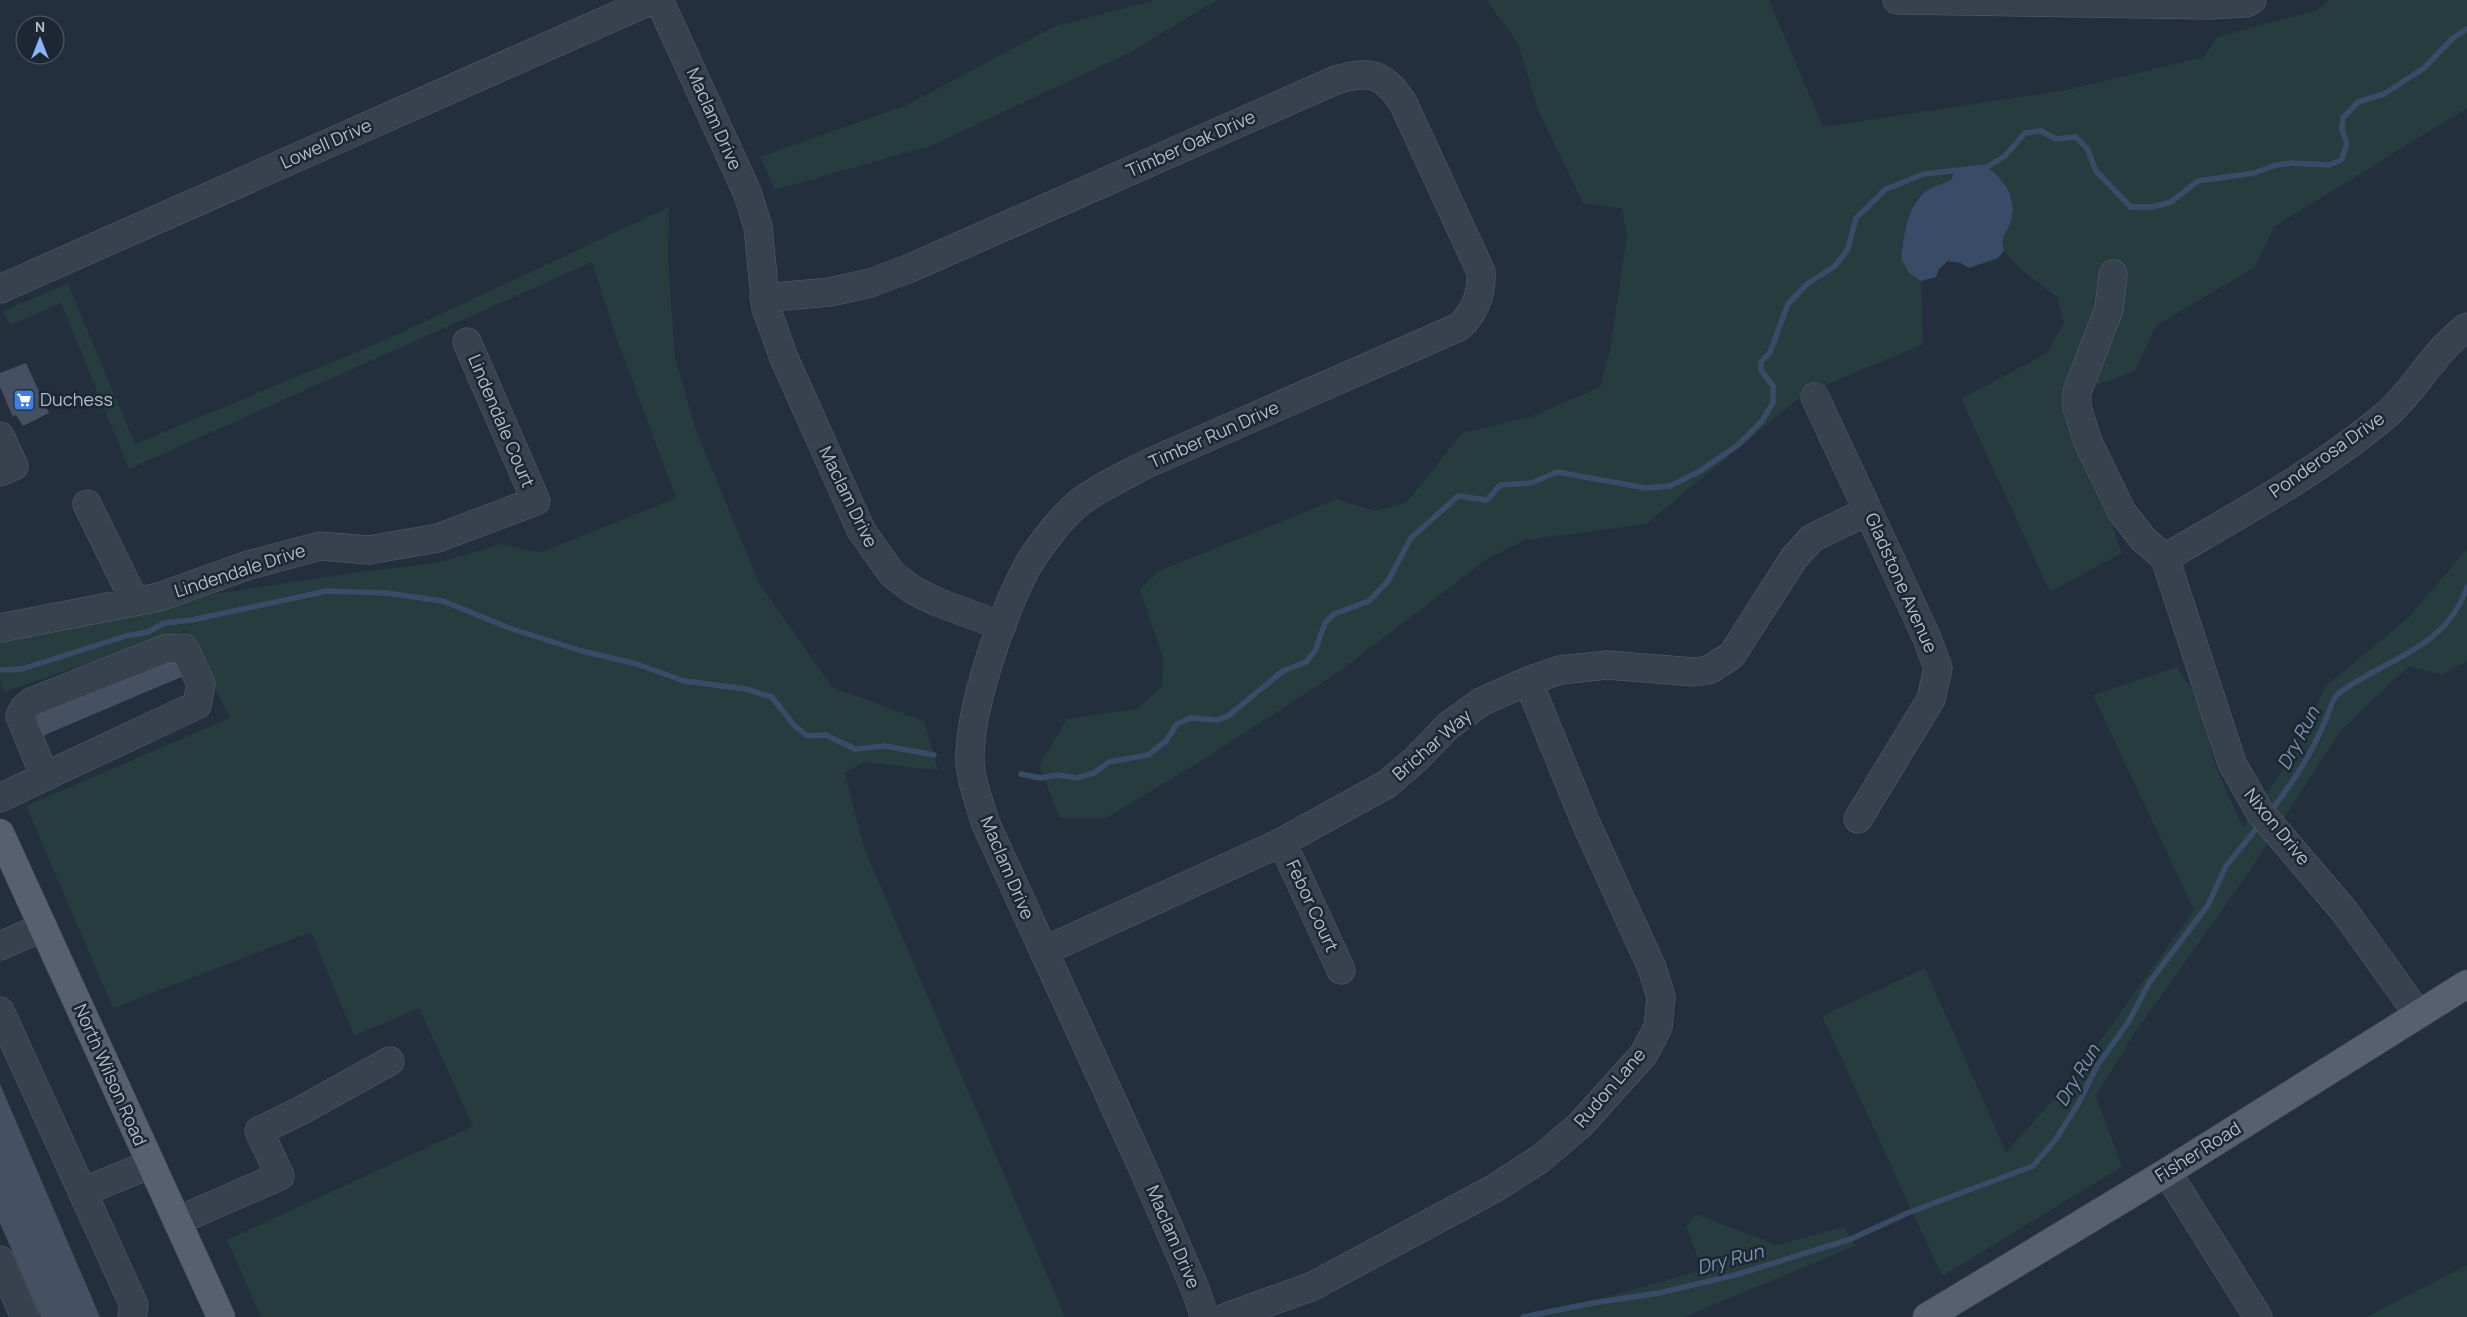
<svg xmlns="http://www.w3.org/2000/svg" width="2467" height="1317" font-family="Manrope,sans-serif">
<style>
.green{fill:#263c3f}
.water{fill:#394c67}
.lines{fill:none;stroke-linecap:round;stroke-linejoin:round}
.stream{stroke:#394c67;stroke-width:5.5}
.building{fill:#455162}
.minor-casing{stroke:#565f6c;stroke-width:29}
.major-casing{stroke:#414a57;stroke-width:29}
.minor{stroke:#38414e;stroke-width:28}
.major{stroke:#56606e;stroke-width:28}
.labels{text-anchor:middle;stroke-width:5;stroke-linejoin:round;paint-order:stroke}
.street-label{font-size:18px;fill:#b4bcc9;stroke:#1d2633}
.poi-label{font-size:18px;fill:#b4bcc9;stroke:#1d2633;text-anchor:start}
.water-label{font-size:19px;font-style:italic;fill:#7c92b1;stroke:#1d2633}
</style>
<rect width="100%" height="100%" fill="#242f3e"/>
<!-- green -->
<path class="green" d="M1156,0H1217L1129,53L933,145L775,190L760,157L907,105L1053,27Z
M1486,0H1769L1823,127L2067,90L2204,57L2217,37L2317,10L2330,0H2467V108L2274,227L2255,267L2156,326L2135,371L2067,396L2122,553L2050,592L1961,399L2047,353L2064,322L2057,297L2019,268L2004,251L2002,239L2011,220L2012,197L1951,180L1927,190L1915,200L1902,248L1910,274L1921,281L1923,344L1803,395L1646,524L1525,540L1487,559L1337,673L1201,761L1106,818H1060L1039,766L1067,719L1137,709L1162,686L1163,657L1140,590L1159,571L1337,499L1375,511L1407,502L1462,433L1531,417L1600,387L1610,351L1627,235L1622,208L1583,203L1538,110L1518,43Z
M669,207L668,258L675,358L696,430L759,583L832,687L924,721L938,770L863,762L845,773L864,848L1065,1317H261L227,1240L473,1126L419,1008L354,1036L311,932L113,1008L26,806L230,718L186,630L4,692L0,678V642L197,597L352,573L436,563L502,544L539,553L676,498L616,336L592,262L129,469L61,303L10,325L3,311L68,284L135,444L383,341Z
M2467,549V661L2442,675L2409,666L2341,730L2251,869L2134,1034L2096,1096L2122,1167L1942,1276L1822,1016L1925,968L2006,1152L2075,1076L2194,910L2093,695L2177,667L2197,697L2216,767L2243,828L2298,747L2325,687L2408,618Z
M1696,1214L1777,1245L1844,1227L1855,1246L1684,1317H1517L1607,1297L1703,1270L1686,1226Z
M2467,1265V1317H2366Z"/>
<!-- water -->
<path class="water" d="M1987,167C2005,181 2017,197 2011,221C2006,236 2000,233 2004,251L1998,258L1969,268L1961,263L1948,261L1939,269L1936,277L1921,281L1910,274L1901,259C1904,237 1907,205 1926,191C1933,186 1943,184 1951,180L1956,169Z"/>
<g class="lines">
<!-- stream -->
<path class="stream" d="M0,670L22,669L126,636L148,632L164,623L192,620L327,591L386,593L443,601L512,629L582,651L637,664L684,681L746,689L772,697L793,724L807,736L826,735L855,749L885,746L934,755
M1021,774L1040,778L1058,775L1077,778L1094,773L1109,762L1148,755L1166,741L1177,724L1190,718L1217,720L1228,716L1283,671L1306,662L1315,651L1325,623L1334,614L1369,601L1388,581L1411,538L1458,496L1487,500L1500,485L1531,483L1557,472L1646,488L1670,486L1700,471L1738,445L1762,421L1773,403V386L1761,370V362L1770,352L1788,304L1807,284L1835,266L1848,249L1856,218L1886,189L1924,174L1987,167L2005,156L2025,133L2041,131L2056,139L2076,137L2088,150L2096,171L2131,207H2152L2171,202L2198,181L2254,173L2276,165L2292,163L2329,165L2341,160L2347,144L2342,129L2343,118L2358,102L2384,94L2424,68L2453,38L2467,29
M2270,812C2292,784 2312,753 2325,721C2329,713 2332,699 2338,694C2385,658 2446,650 2467,587
M1523,1317L1593,1303L1659,1293L1735,1275L1851,1239L1910,1212L2033,1166L2056,1139L2078,1104L2097,1066L2129,1021L2149,983L2208,905L2226,866L2261,823"/>
</g>
<!-- building -->
<path class="building" d="M26,363L49,413L23,426L16,415L13,417L0,387V373Z
M177,654L186,675L40,737L31,715Z
M0,1084L100,1317H41L0,1223Z"/>
<g class="lines">
<!-- minor casing -->
<g class="minor-casing">
<path id="minor" d="M659,0L747,192L758,227L766,308L784,358L861,530L892,574L913,590L937,602L1002,626
M1897,0L2209,5L2246,3L2252,0
M2113,274L2109,309L2077,392V407L2088,442L2122,512L2143,539L2165,558
M0,289L652,0
M764,298L830,292L870,283L908,269L1336,80C1370,70 1383,73 1403,103L1481,272C1482,295 1475,312 1459,327L1149,463C1126,475 1101,486 1080,502C1062,516 1038,548 1027,567C1002,614 968,711 970,763C971,782 980,804 985,822L1141,1164L1194,1286L1205,1317
M1815,397L1927,638L1938,668L1931,699L1858,819
M0,436L14,466L0,472
M87,504L135,602
M2165,558L2232,763L2259,811L2345,912L2418,1014
M2165,558C2240,514 2318,472 2385,416C2415,390 2434,351 2467,327
M0,628L159,597L249,565L320,546L369,550L438,538L536,501L467,342
M0,798C66,766 131,736 197,705L201,684L184,648L165,649L31,702L24,708L20,716L45,777
M1282,842L1341,970
M0,946L43,927
M1044,951L1282,842L1387,784L1415,760L1448,726L1481,702L1528,681L1560,670L1607,665L1694,672L1709,670L1732,655L1794,558L1812,538L1868,511
M0,1011L134,1305L132,1317
M2167,1172L2258,1317
M82,1192L151,1164
M177,1221L280,1176L259,1131L302,1110L390,1061
M0,1260L25,1317
M1227,1317L1313,1286L1495,1188L1540,1159L1580,1125L1644,1054L1658,1027L1661,997L1652,968L1585,821L1528,681"/>
</g>
<!-- major casing -->
<g class="major-casing">
<path id="major" d="M0,833L221,1317
M1927,1317L2167,1172L2467,984"/>
</g>
<!-- minor -->
<use href="#minor" class="minor"/>
<!-- major -->
<use href="#major" class="major"/>
</g>
<!-- icons -->
<defs>
<g id="supermarket-square" transform="scale(1.125)"><rect x="-9" y="-9" width="18" height="18" rx="4" fill="#3f7fe0" stroke="#1d2633"/><path d="M-6-5.5h2.5l.6 2H6L4.5 2H-2.5L-4.4-4H-6ZM-1.5 3.2a1.3 1.3 0 1 0 .1 0ZM3 3.2a1.3 1.3 0 1 0 .1 0Z" fill="#fff"/></g>
</defs>
<g fill-rule="evenodd">
<use href="#supermarket-square" x="24" y="400"/>
</g>
<g class="labels">
<!-- street labels -->
<g class="street-label">
<text transform="translate(714 119) rotate(66)" y="6">Maclam Drive</text>
<text transform="translate(326 144) rotate(-24)" y="6">Lowell Drive</text>
<text transform="translate(1191 144) rotate(-24)" y="6">Timber Oak Drive</text>
<text transform="translate(501 421) rotate(67)" y="6">Lindendale Court</text>
<text transform="translate(1214 435) rotate(-24)" y="6">Timber Run Drive</text>
<text transform="translate(2327 455) rotate(-35)" y="6">Ponderosa Drive</text>
<text transform="translate(848 497) rotate(64)" y="6">Maclam Drive</text>
<text transform="translate(240 571) rotate(-18)" y="6">Lindendale Drive</text>
<text transform="translate(1901 583) rotate(66)" y="6">Gladstone Avenue</text>
<text transform="translate(1432 745) rotate(-41)" y="6">Brichar Way</text>
<text transform="translate(2277 827) rotate(51)" y="6">Nixon Drive</text>
<text transform="translate(1007 868) rotate(67)" y="6">Maclam Drive</text>
<text transform="translate(1312 906) rotate(65)" y="6">Febor Court</text>
<text transform="translate(110 1075) rotate(66)" y="6">North Wilson Road</text>
<text transform="translate(1610 1088) rotate(-49)" y="6">Rudon Lane</text>
<text transform="translate(2198 1152) rotate(-32)" y="6">Fisher Road</text>
<text transform="translate(1173 1237) rotate(67)" y="6">Maclam Drive</text>
</g>
<!-- poi labels -->
<g class="poi-label">
<text x="40" y="406">Duchess</text>
</g>
<!-- water labels -->
<g class="water-label">
<text transform="translate(2298 738) rotate(-62)" y="7">Dry Run</text>
<text transform="translate(2077 1075) rotate(-59)" y="7">Dry Run</text>
<text transform="translate(1730 1259) rotate(-15)" y="7">Dry Run</text>
</g>
</g>
<!-- north arrow -->
<g transform="translate(40 40)"><circle r="24" fill="#1d2633" stroke="#59626f"/>
<path d="M0-4L9 19L0 12L-9 19Z" fill="#8ab4f8"/>
<text y="-8" font-size="14" font-weight="bold" text-anchor="middle" fill="#b4bcc9">N</text>
</g>
</svg>
